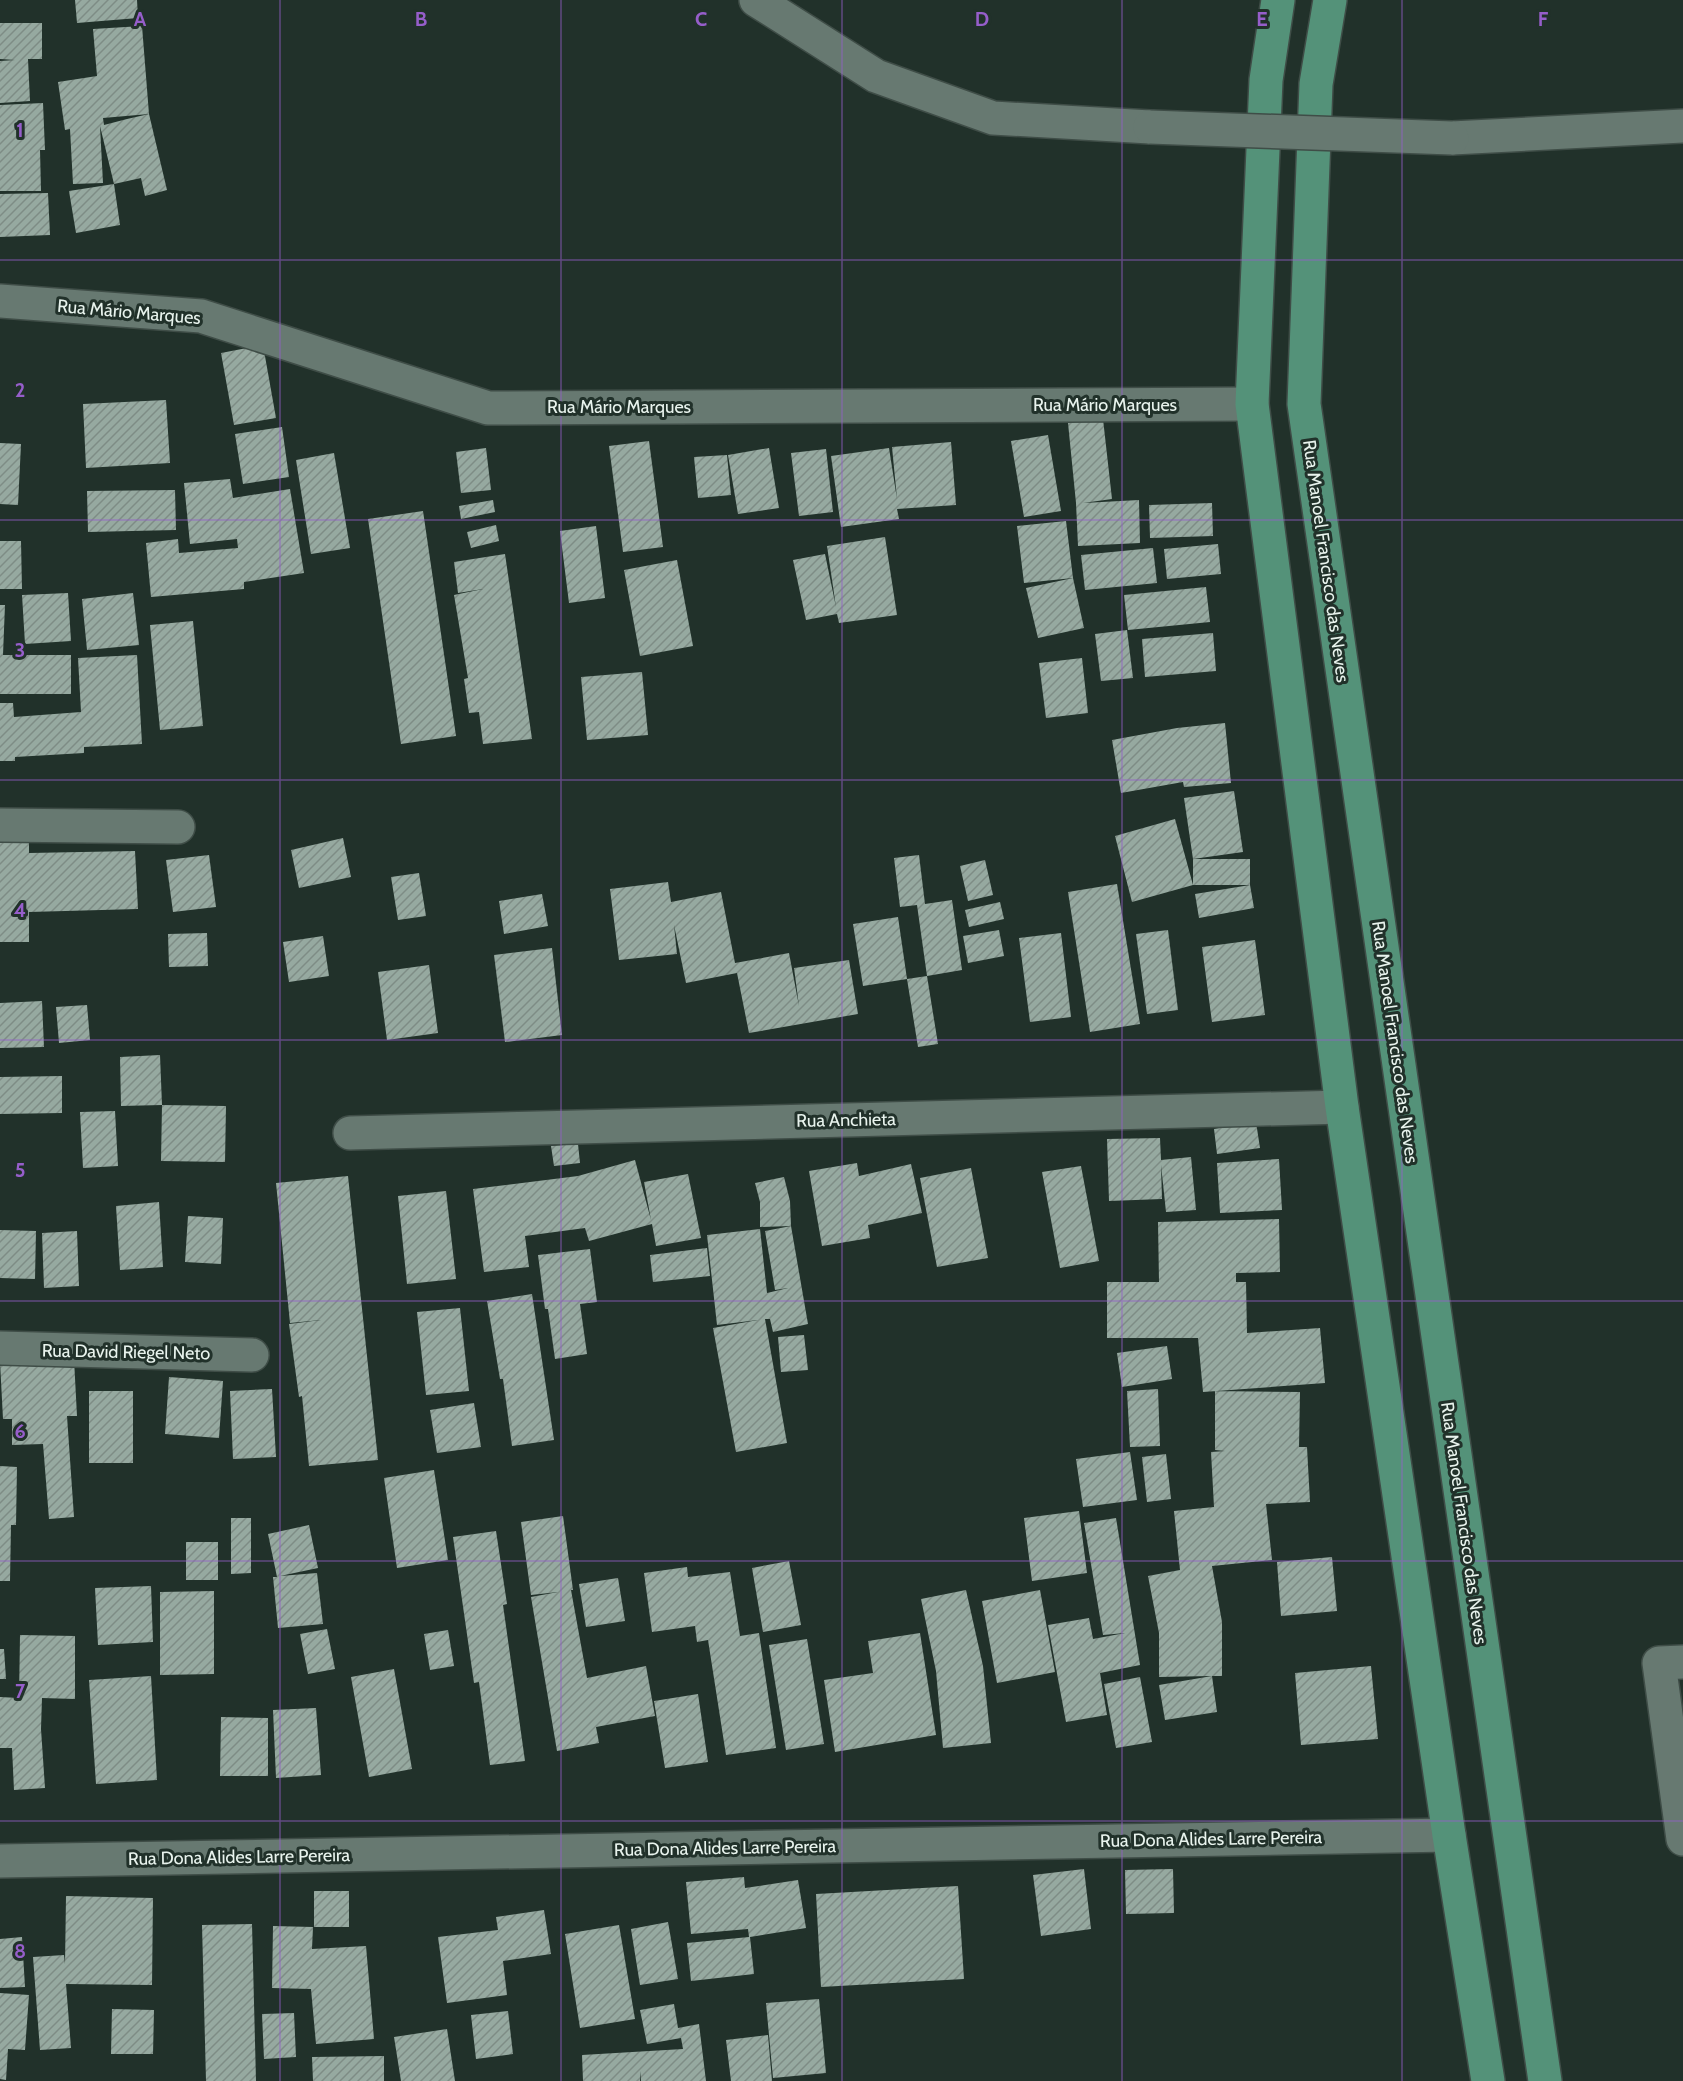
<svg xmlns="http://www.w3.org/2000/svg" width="1683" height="2081" font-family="Cabin,sans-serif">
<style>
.building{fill:url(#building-hatch);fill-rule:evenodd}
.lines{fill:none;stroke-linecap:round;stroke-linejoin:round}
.minor-casing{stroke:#3f4d47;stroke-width:36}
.major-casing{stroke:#3f4d47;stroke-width:36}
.minor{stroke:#677971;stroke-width:33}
.major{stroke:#549279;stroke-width:33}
.minor-bridge-casing{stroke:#3f4d47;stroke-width:36;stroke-linecap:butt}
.minor-bridge{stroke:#677971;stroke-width:33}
.grid{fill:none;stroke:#965eca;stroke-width:1.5;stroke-opacity:0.55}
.labels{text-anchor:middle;stroke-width:6;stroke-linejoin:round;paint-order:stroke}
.street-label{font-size:18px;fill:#e8f3ed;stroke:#21312a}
.grid-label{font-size:20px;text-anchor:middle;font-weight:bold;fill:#965eca;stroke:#21312a;stroke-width:6;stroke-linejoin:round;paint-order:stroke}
</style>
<defs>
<pattern id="building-hatch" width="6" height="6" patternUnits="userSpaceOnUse" patternTransform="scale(1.5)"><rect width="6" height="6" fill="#96a9a0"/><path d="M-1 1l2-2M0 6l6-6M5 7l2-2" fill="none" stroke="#7e8c85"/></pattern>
</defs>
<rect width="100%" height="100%" fill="#21312a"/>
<!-- building -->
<path class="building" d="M75,0H137L138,18L77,23Z
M0,23H42V59H28L30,101L0,103V61L15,60L0,59Z
M142,26L149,114L167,190L145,196L141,178L114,184L120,225L76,233L69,191L114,184L100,126L103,183L73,184L70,129L65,130L58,82L97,76L93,29ZM149,114L127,119L104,125L103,118Z
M43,103L45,150H40L41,191H0V105Z
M48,193L50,235L0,237V194Z
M263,345L276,418L234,425L221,353Z
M166,400L170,463L86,468L83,404Z
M1103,419L1112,499L1083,503L1139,500L1140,543L1078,546L1076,503L1068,423Z
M282,427L289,477L243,484L235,434Z
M1048,435L1061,511L1024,517L1011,441Z
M649,441L663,547L623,552L609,446Z
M951,442L956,505L897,509L899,519L841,527L831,456L889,448L897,499L892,447Z
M0,443L21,444L18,505L0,504Z
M486,448L491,490L461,493L456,452Z
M769,448L779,508L738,514L728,455Z
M826,449L833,512L799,516L791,453Z
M334,453L350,548L311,554L296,460Z
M727,455L731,495L698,498L694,457Z
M230,479L233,498L290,489L304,573L244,582V589L151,597L146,543L178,539L179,553L238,548L237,539L190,544L184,483Z
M175,490L176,530L88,532L87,491Z
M493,500L495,512L461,519L459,506Z
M1212,503L1213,536L1150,538L1149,505Z
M423,511L456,736L401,744L368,519Z
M1066,521L1073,578L1084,628L1038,638L1026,588L1073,578L1024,583L1017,526Z
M496,525L499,541L471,548L467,532Z
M596,526L605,598L569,603L560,531Z
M885,537L897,615L839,623L837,614L806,620L793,560L825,554L836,607L827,546Z
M0,541H21L22,589H0Z
M1218,544L1221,574L1167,579L1164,549Z
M1153,548L1157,583L1085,590L1081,555Z
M505,554L532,739L483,744L479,712L469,713L464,679L468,678L454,595L483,589L458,593L454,562Z
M677,560L693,646L640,656L624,570Z
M1206,587L1210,622L1128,630L1124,595Z
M68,593L71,641L25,644L22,595Z
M133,593L139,645L87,650L82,599Z
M0,605H5L3,655H71V694H0Z
M193,621L203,726L160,730L150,625Z
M1127,630L1133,678L1101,681L1095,634Z
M1213,633L1216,671L1145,677L1142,639Z
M137,655L142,744L84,747V753L15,757V761H0V703H13L14,717L81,712L78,658Z
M1082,658L1088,713L1046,718L1039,663Z
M642,672L648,735L587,740L581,677Z
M1225,723L1231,783L1184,787L1183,782L1121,793L1112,740L1177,728Z
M1234,791L1243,852L1193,859H1250V885L1254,908L1199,918L1195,894L1250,885H1193L1132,902L1115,836L1175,819L1193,885V859L1184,798Z
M0,831H29V853L135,851L138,909L29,912V942H0Z
M343,838L351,877L299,888L291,850Z
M209,855L216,907L173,912L166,860Z
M919,855L925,904L952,900L962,970L927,976L917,905L900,907L894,858Z
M985,860L993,895L968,901L960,866Z
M419,873L426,916L398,920L391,877Z
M668,882L671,902L721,892L735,963L789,953L799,1006L794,968L849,960L858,1014L749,1033L737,973L686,983L674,925L677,954L619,960L610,889Z
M1117,884L1140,1024L1090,1032L1068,892Z
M542,894L548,926L504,934L499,901Z
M1000,902L1004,919L969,927L965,910Z
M898,917L907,979L927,976L938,1044L918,1047L907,979L863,986L853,924Z
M999,930L1004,956L968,963L963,936Z
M1168,930L1178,1010L1147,1014L1136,934Z
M207,933L208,966L169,967L168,934Z
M1061,933L1071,1017L1030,1022L1019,938Z
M323,936L329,976L289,982L283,942Z
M1255,940L1265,1015L1212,1022L1202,947Z
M552,948L562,1035L505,1042L494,955Z
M429,965L438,1033L387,1040L378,972Z
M42,1001L44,1047L0,1048V1003Z
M87,1005L90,1040L59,1043L56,1007Z
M160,1055L162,1105L121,1106L120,1057Z
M62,1076V1113L0,1114V1077Z
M162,1105L226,1106L225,1162L161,1161Z
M115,1111L118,1166L83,1168L80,1112Z
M1256,1122L1260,1148L1217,1154L1214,1129Z
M1160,1138L1161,1160L1191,1157L1196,1210L1166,1212L1161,1165L1162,1199L1109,1201L1107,1139Z
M578,1144L580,1163L554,1166L551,1146Z
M1279,1159L1282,1210L1220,1213L1217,1163Z
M635,1160L651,1220L644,1182L688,1174L701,1238L656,1246L652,1224L589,1241L585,1228L525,1236L529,1267L484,1272L473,1189L578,1176Z
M857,1163L859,1176L911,1164L922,1213L868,1225L870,1238L822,1246L809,1171Z
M1081,1166L1099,1261L1060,1268L1042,1172Z
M971,1168L988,1258L937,1267L920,1178Z
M348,1176L378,1460L309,1466L302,1396L299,1397L289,1324L321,1320L290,1323L276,1183Z
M784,1177L790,1201L791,1226L808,1324L773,1332L770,1319H765L787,1443L736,1452L713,1328L758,1320L717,1325L707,1235L760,1229L767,1293L788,1288L775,1290L765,1231L791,1226L760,1227V1202L755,1183Z
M446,1191L456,1279L407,1284L398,1196Z
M159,1202L163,1267L120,1270L116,1206Z
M188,1216L223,1218L221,1264L185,1262Z
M1279,1219L1280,1272L1236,1273V1282H1246L1247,1333L1320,1328L1325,1383L1203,1392L1198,1338H1107V1282H1159L1158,1222Z
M0,1230L36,1231L35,1279L0,1278Z
M77,1231L79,1286L44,1288L42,1233Z
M707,1248L710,1276L653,1282L650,1255Z
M590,1249L597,1302L580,1304L587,1354L555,1359L548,1309H545L538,1255Z
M532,1294L554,1440L512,1446L503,1379H500L487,1301Z
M460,1308L469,1391L426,1395L417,1312Z
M804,1335L808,1370L781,1372L778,1337Z
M1167,1346L1172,1379L1122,1387L1117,1353Z
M74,1359L77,1416H67L74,1517L49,1519L43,1444L12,1445V1419H3L0,1362Z
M169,1377L223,1381L219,1438L165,1434Z
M272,1389L276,1457L233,1459L230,1391Z
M1158,1389L1160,1446L1130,1447L1127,1391Z
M89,1391H133V1463H89Z
M1215,1391L1300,1392L1299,1447H1307L1310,1502L1266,1504L1272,1560L1212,1566L1222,1622V1676H1212L1217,1712L1165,1720L1159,1685L1212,1676L1159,1677V1633L1148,1576L1180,1570L1174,1511L1214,1507L1211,1452L1225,1451L1215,1450Z
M474,1403L481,1447L437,1453L430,1410Z
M1130,1452L1137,1500L1083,1507L1076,1459Z
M1166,1454L1171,1499L1147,1502L1142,1457Z
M0,1466L17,1467L16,1525H11L10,1581H0Z
M434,1470L448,1560L397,1568L384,1478Z
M1079,1511L1087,1573L1032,1581L1024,1518Z
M563,1516L573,1590H571L587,1678L646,1666L655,1716L596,1727L599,1743L557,1751L531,1597L558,1592L531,1595L521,1522Z
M231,1518H251V1573L231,1574Z
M1116,1518L1140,1665L1100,1673L1107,1715L1066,1722L1048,1625L1089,1618L1093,1639L1125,1633L1103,1635L1084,1523Z
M309,1525L318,1568L280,1576L317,1573L323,1624L278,1628L273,1577H277L268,1534Z
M496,1531L507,1604L503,1605L525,1761L490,1765L479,1682L474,1683L453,1537Z
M186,1542H218V1580H186Z
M1332,1557L1337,1611L1281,1616L1277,1562Z
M789,1561L801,1625L763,1632L752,1568Z
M687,1567L688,1577L730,1572L740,1636L759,1633L776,1748L726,1755L708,1640L697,1642L695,1626L652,1632L644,1573Z
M618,1578L625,1621L586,1627L579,1584Z
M151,1586L153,1642L98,1645L95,1588Z
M966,1590L983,1666L991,1743L943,1748L936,1671L921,1599Z
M1040,1590L1055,1672L997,1683L982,1601Z
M214,1591V1674L160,1675V1592Z
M327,1629L335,1669L308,1674L300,1634Z
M448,1630L454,1666L430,1670L424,1634Z
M920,1633L936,1735L835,1752L824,1680L873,1673L868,1641Z
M20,1635L75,1636V1699L42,1698L41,1729L45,1788L14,1790L12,1748H0V1697L19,1698Z
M807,1639L824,1744L786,1750L769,1645Z
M0,1649H4L6,1679H0Z
M1371,1666L1378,1739L1301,1745L1295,1673Z
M394,1669L412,1769L369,1777L351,1677Z
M151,1676L157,1780L96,1784L89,1680Z
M1140,1677L1152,1742L1116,1748L1104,1684Z
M698,1694L708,1762L665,1768L654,1701Z
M316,1708L321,1775L276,1778L273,1710Z
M221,1717L268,1718V1776H220Z
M1084,1869L1091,1929L1041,1936L1033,1875Z
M1173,1869L1174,1913L1126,1914L1125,1870Z
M744,1877L745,1888L798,1880L806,1928L750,1937L754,1974L691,1981L687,1943L749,1937L748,1929L691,1934L686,1882Z
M958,1886L964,1979L821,1987L816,1894Z
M314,1891H349V1927H314Z
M66,1896L153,1898L152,1985L66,1984L71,2048L40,2050L33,1957L64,1955L65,1964Z
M544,1910L551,1954L503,1961L507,1995L447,2003L438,1937L498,1930L496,1917Z
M668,1922L678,1979L640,1985L631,1929Z
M252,1924L256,2081H206L202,1925Z
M619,1925L635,2019L580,2028L565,1934Z
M273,1926L313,1927L312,1949L366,1946L374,2039L316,2044L311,1989L272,1988Z
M22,1937L25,1987L0,1988V1939Z
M0,1993L29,1995L25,2050L8,2049L6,2080L0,2079Z
M819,1999L826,2073L773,2078L766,2003Z
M674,2004L678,2028L699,2024L706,2081H641L640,2071V2081H583L582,2055L683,2049L681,2038L647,2044L640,2010Z
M112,2009L154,2010L153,2054H111Z
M508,2011L513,2054L476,2059L471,2015Z
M294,2013L296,2057L264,2059L262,2014Z
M447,2029L455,2081H401L394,2037Z
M768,2035L772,2081H731L726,2040Z
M384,2056V2081H313L312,2057Z"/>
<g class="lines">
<!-- minor casing -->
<g class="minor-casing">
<path id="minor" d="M756,0L876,76L993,118L1150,127
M1452,138L1683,126
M0,301L201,316L488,408L1252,404
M0,825L178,827
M350,1133L1342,1107
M0,1348L252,1355
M1683,1662L1659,1663L1683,1839
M0,1861L1449,1835"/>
</g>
<!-- major casing -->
<g class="major-casing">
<path id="major" d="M1278,0L1266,80L1252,404L1342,1107L1449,1835L1488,2081
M1330,0L1316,84L1304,404L1545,2081"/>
</g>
<!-- minor -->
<use href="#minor" class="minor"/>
<!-- major -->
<use href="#major" class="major"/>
<!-- minor-bridge casing -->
<g class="minor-bridge-casing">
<path id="minor-bridge" d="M1150,127L1452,138"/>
</g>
<!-- minor-bridge -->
<use href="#minor-bridge" class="minor-bridge"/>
</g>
<!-- grid -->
<path class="grid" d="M280,0V2081M561,0V2081M842,0V2081M1122,0V2081M1402,0V2081M0,260H1683M0,520H1683M0,780H1683M0,1040H1683M0,1301H1683M0,1561H1683M0,1821H1683"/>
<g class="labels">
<!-- street labels -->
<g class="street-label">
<text transform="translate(129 312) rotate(5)" y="6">Rua Mário Marques</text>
<text x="1105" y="411">Rua Mário Marques</text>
<text x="619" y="413">Rua Mário Marques</text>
<text transform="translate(1326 561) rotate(82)" y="6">Rua Manoel Francisco das Neves</text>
<text transform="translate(1395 1042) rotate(82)" y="6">Rua Manoel Francisco das Neves</text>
<text transform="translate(846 1120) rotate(-1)" y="6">Rua Anchieta</text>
<text transform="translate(126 1352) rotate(1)" y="6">Rua David Riegel Neto</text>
<text transform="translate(1464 1523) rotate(82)" y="6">Rua Manoel Francisco das Neves</text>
<text transform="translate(1211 1839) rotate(-1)" y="6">Rua Dona Alides Larre Pereira</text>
<text transform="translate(725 1848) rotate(-1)" y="6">Rua Dona Alides Larre Pereira</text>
<text transform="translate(239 1857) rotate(-1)" y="6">Rua Dona Alides Larre Pereira</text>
</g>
</g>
<g class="grid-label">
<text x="140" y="26">A</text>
<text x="421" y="26">B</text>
<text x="701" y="26">C</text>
<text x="982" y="26">D</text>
<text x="1262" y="26">E</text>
<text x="1543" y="26">F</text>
<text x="20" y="137">1</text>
<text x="20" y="397">2</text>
<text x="20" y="657">3</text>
<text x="20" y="917">4</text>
<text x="20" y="1177">5</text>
<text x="20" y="1438">6</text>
<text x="20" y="1698">7</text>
<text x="20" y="1958">8</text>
</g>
</svg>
